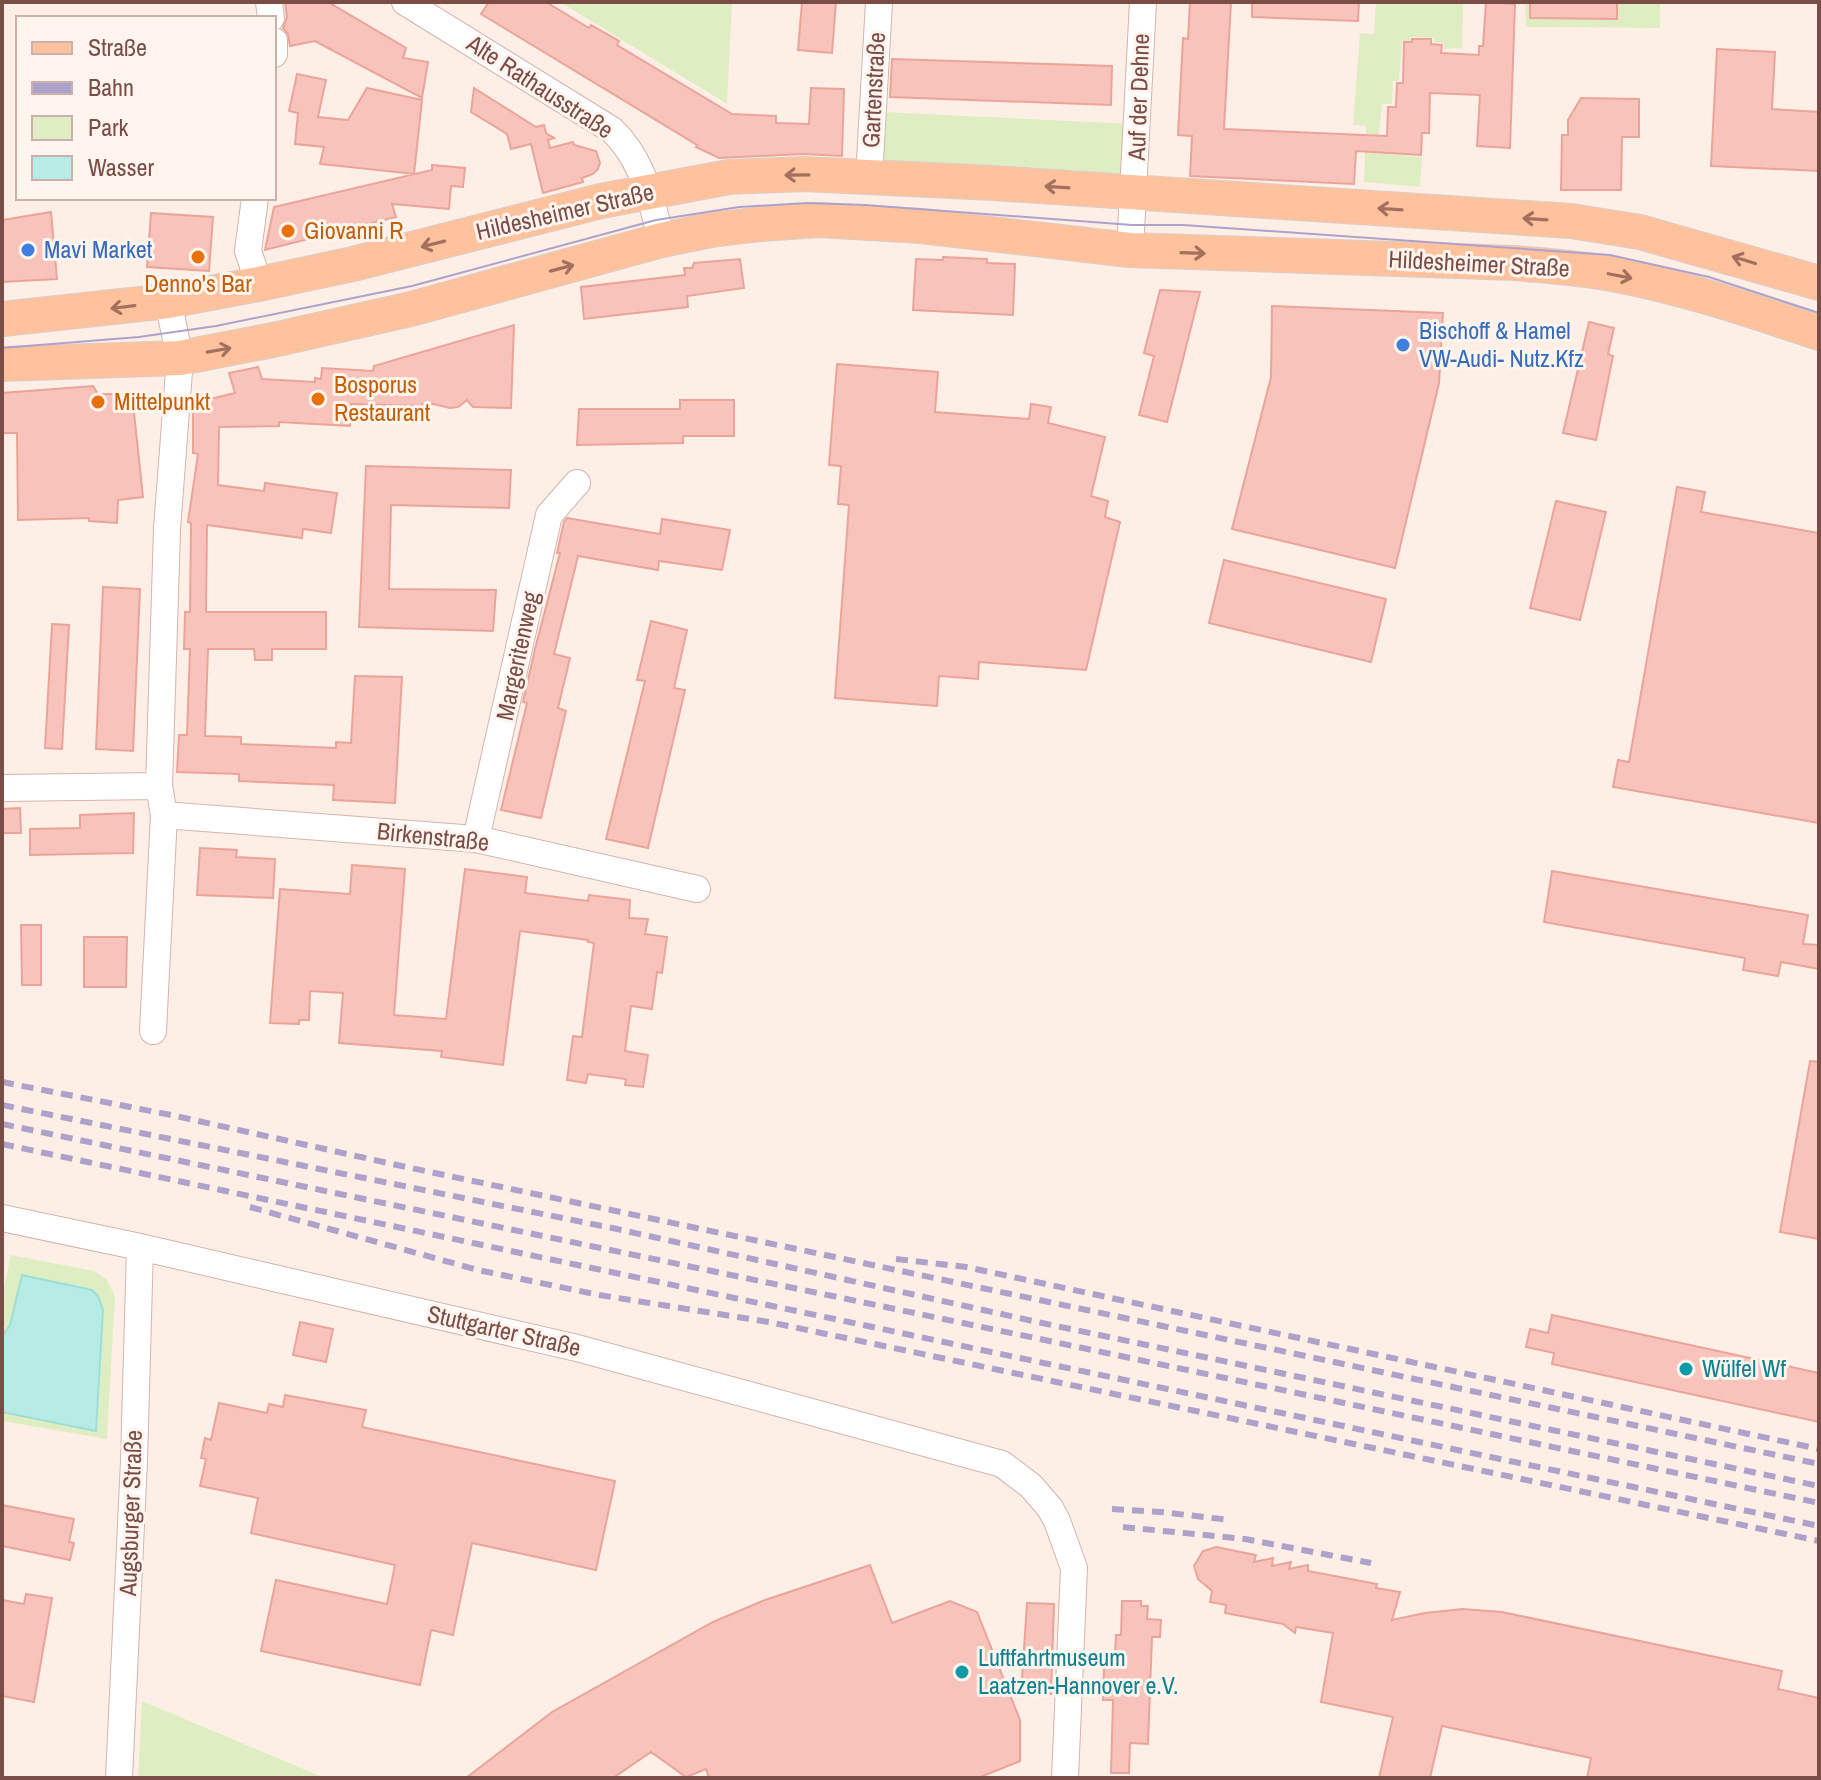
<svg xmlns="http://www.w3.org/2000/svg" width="1821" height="1780" font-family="'Archivo Narrow',sans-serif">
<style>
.green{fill:#dfeec2}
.water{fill:#b7ebe5;stroke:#9cded8;stroke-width:2}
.building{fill:#f7c3ba;stroke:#eba499;stroke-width:2}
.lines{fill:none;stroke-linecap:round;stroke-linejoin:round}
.minor-casing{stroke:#d4b4ad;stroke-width:28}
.major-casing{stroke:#dacdcb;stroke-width:36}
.minor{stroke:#fff;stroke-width:26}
.major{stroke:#ffc29c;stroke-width:34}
.tram{stroke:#aea2ca;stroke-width:2}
.rail{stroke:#aea2ca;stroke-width:6;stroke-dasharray:12 8;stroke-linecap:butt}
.oneway{stroke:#a37060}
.food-dot{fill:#e8710a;stroke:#fff4ee;stroke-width:3}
.shop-dot{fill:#3f7fe0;stroke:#fff4ee;stroke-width:3}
.culture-dot{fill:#0f9aa8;stroke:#fff4ee;stroke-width:3}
.labels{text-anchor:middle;stroke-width:6;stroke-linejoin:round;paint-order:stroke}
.street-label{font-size:24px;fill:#7b4d47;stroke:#fff4ee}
.food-label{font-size:24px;fill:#c56008;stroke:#fff4ee;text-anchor:start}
.shop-label{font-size:24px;fill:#366cbe;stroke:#fff4ee;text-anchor:start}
.culture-label{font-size:24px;fill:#0d838f;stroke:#fff4ee;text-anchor:start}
</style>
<rect width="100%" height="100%" fill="#feefe6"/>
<!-- green -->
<path class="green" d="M560,2H732L727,104Z
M1376,2H1463L1462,48L1444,49V43L1434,42L1433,38L1411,37L1410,41H1402L1399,81H1393L1392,104H1382L1377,153L1422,157L1420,187L1364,182L1366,126L1353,125L1360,33L1374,34Z
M1525,2H1660V28L1526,27Z
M883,112L1133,124L1129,186L883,172Z
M11,1255L94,1271L107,1280L115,1297L107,1439L2,1421V1297Z
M142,1701L325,1778H138Z"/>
<!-- water -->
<path class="water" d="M22,1275L92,1290L98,1296L103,1310L96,1431L2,1412V1337L10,1325Z"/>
<!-- building -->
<path class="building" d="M285,2H328L406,48L403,58L428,62L422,98L315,41L290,46L288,34L283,28L287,17Z
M489,2H546L589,28L591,25L619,41L617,45L732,114L776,116V123L809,124L811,88L844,89L842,156L803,154L719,158L696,147L697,145L481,14Z
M802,2H836L832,53L798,50Z
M1190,2H1231L1224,129L1387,136L1388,107H1396L1397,83H1403L1404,42H1412V39H1431V44L1442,45L1441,53L1479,55V46H1483L1486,2L1515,4L1510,148L1477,146L1480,95L1430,93L1429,133H1422L1421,155L1356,151L1354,184L1190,176L1192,136L1178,135L1183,38L1188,39Z
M1252,2H1359L1358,21L1252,17Z
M1530,2H1617V19L1530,18Z
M1717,49L1775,52L1772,109L1819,112V171L1711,166Z
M892,59L1112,66L1111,105L890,97Z
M297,74L326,80L318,117L348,120L367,88L422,100L414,174L320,164L324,147L295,144L298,113L289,111Z
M474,88L536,127L544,125L546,133L554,138L548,140L550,148L573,142L574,145L596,151L600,163L598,169L593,174L582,178L583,182L543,193L531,144L511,149L507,134L471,112Z
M1581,98L1639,99V137H1622L1621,190H1561L1562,135H1568V120Z
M432,165L465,168L463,187L451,186L449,209L392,204L396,217L265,250L274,207L432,170Z
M51,212L57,279L2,282V220Z
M151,213L213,217L209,271L147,267Z
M943,257L987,259V263L1015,264L1013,315L913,310L916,259L943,260Z
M740,259L744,288L687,296L688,307L584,319L581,287L685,275L684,268H692L694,263Z
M1160,290L1200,292L1167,422L1139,415L1154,356L1144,353Z
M1272,306L1443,313L1439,383L1395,568L1232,529L1271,377Z
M1589,322L1614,328L1608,354L1613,356L1596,440L1563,433Z
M514,325L511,408L473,407L467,400L458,407L450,408L425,402L421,406L351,404L350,426L279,422V426L219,427L218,485L264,491L265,483L337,493L331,533L303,529L302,538L207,525L206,612H326V649H272V660H255L254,649H208L205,736L241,737V744L336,748V742L351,743L355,676L402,677L395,803L333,800L334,785L239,781V774L177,772L179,735H187L190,649H184L185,612H190L191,523L188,522L198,454L193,453V403L235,393L229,373L258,367L262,379L315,382V378L321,379L322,368L373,371L374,366Z
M837,364L938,372L935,412L1029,419L1031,404L1051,407L1048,423L1105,437L1091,496L1108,501L1105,517L1120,522L1086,670L979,662L978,679L939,676L937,706L835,698L849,505L838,504L841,466L829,465Z
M93,386L98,394H132L143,497L118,500L117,523L89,521V518L18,520L17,433H2V393Z
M680,400H734V436H683V443L577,445L579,409H680Z
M366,466L511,470L509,508L391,505L389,589L496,590L493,631L359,627Z
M1677,487L1705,492L1701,512L1819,533V823L1613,787L1618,760L1629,762Z
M1556,501L1606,512L1580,620L1530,608Z
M567,518L660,534L662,519L730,530L722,570L659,561L658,570L578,556L554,654L570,658L558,708L566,711L541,818L501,810L527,703L523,702L535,649L560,553H557L564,522Z
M1224,560L1386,599L1371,662L1209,623Z
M103,587L140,589L133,751L96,749Z
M651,621L687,630L674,688L685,690L648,848L606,839L645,681L637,680Z
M52,624L69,625L62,749L45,748Z
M20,808L21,833H2V809Z
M134,813L133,853L30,855V829L80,828V815Z
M200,848L237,850L236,857L275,859L273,898L197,895Z
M352,865L405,869L394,1015L446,1019L465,869L527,877L525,893L588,901L589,895L630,900L629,918L648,919L645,934L667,937L662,973L657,972L652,1009L631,1006L625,1051L648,1055L643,1087L625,1085L626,1079L588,1074L586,1083L567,1080L573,1036L582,1037L594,943L588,942V940L520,931L503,1065L441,1057L442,1051L339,1043L343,993L310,991L309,1020H299V1024L270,1023L280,889L350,894Z
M1552,871L1808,915L1803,944L1819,945V969L1781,962L1778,976L1743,970L1745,958L1544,922Z
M21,925H41V985H22Z
M84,937H127L126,987H84Z
M1810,1061L1819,1062V1239L1780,1232Z
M1552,1315L1819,1373V1422L1552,1364L1554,1353L1526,1347L1530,1329L1548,1333Z
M300,1322L333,1329L326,1362L293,1355Z
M285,1395L366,1410L362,1427L615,1481L596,1570L472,1543L453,1635L431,1630L420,1685L261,1651L276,1580L387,1604L395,1565L251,1533L258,1498L200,1486L206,1459L201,1458L205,1438L211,1440L219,1403L267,1413L269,1404L283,1407Z
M2,1505L74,1519L69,1542L74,1543L70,1560L2,1546Z
M1216,1547L1256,1555L1254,1562L1273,1558L1272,1566L1291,1562L1289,1569L1308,1565V1571L1377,1584L1376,1588L1400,1592L1392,1620L1425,1613L1462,1609L1502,1612L1782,1671L1778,1689L1819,1698V1778H1587L1591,1758L1442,1726L1430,1778H1379L1393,1717L1321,1702L1333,1633L1296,1627L1295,1633L1283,1624L1225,1613L1226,1605L1210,1602L1212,1591L1198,1579L1194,1566L1203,1551Z
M870,1565L892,1623L950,1601L977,1612L1020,1720V1761L978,1778H709L706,1769L686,1777L651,1752L613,1778H466L552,1712L713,1622L765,1600Z
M26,1594L52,1598L34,1702L2,1696V1600L24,1604Z
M1122,1601H1141V1606H1148L1147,1619L1161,1620L1160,1637H1152L1148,1744L1130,1743L1129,1773H1111L1113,1700H1103L1104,1667H1114L1116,1635H1121Z
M1027,1603L1054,1604L1051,1694H1021Z"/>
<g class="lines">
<!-- minor casing -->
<g class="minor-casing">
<path id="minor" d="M269,2L271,18
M405,2L612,130C644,161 650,199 662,240
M274,41V54
M869,178L879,2
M255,198L248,251L259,284
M1130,250L1143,2
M2,788L159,786
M164,815L476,839L697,889
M476,839L549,515L577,483
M153,1031L164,815L159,786L167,529L180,358L168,301
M2,1218L140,1247L577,1348L1002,1464L1031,1486L1050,1508L1057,1521L1074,1568L1065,1778
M119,1778L134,1461L140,1247"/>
</g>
<!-- major casing -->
<g class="major-casing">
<path id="major" d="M2,319L168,301L259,284L353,264L601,201L729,177L804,174L993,183L1571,221L1640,232L1819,283
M2,364L180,358L273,340L411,309L662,240L711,230L761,224L819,220L921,226L1130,250L1515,263C1547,266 1580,268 1612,274C1683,287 1751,310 1819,333"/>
</g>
<!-- minor -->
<use href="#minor" class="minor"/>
<!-- major -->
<use href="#major" class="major"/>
<!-- tram -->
<path class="tram" d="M2,348L139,337L216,326L412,286L656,220L739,207L807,203L865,205L1132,225H1183L1610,255L1709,277L1819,313"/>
<!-- rail -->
<path class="rail" d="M2,1082L171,1115L397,1165L1819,1464
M2,1105L617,1229L1042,1323L1819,1486
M2,1124L1040,1339L1819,1503
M2,1144L1819,1526
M250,1207L478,1270L599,1295L769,1322L1819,1541
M896,1259L966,1267L1819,1449
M1112,1509L1161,1512L1230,1520
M1123,1527L1245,1539L1371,1563"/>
</g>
<!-- one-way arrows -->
<defs><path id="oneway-shaft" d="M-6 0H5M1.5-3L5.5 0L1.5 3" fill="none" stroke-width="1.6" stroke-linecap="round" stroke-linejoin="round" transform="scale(2)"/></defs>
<g class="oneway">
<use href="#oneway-shaft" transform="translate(797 175) rotate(179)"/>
<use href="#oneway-shaft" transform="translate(1057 187) rotate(-176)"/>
<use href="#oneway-shaft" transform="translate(1390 209) rotate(-176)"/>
<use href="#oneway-shaft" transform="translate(1535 219) rotate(-176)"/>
<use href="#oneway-shaft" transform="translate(433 244) rotate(166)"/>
<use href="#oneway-shaft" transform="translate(1193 253) rotate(2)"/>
<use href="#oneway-shaft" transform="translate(1744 260) rotate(-163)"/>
<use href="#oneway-shaft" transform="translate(562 268) rotate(-15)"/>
<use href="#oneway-shaft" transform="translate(1620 276) rotate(11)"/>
<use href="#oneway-shaft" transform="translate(123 307) rotate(173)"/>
<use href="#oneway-shaft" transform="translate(219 350) rotate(-10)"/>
</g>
<!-- markers -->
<g class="food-dot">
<circle cx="288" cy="231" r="8"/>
<circle cx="198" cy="257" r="8"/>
<circle cx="318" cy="399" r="8"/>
<circle cx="98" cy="402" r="8"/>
</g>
<g class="shop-dot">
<circle cx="28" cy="250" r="8"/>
<circle cx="1403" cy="345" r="8"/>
</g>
<g class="culture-dot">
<circle cx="1686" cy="1369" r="8"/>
<circle cx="962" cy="1672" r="8"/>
</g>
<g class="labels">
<!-- street labels -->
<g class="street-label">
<text transform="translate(540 87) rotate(33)" y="8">Alte Rathausstraße</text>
<text transform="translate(874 90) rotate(-87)" y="8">Gartenstraße</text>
<text transform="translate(1139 97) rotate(-88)" y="8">Auf der Dehne</text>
<text transform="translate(565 212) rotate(-13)" y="8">Hildesheimer Straße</text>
<text transform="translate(1479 264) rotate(3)" y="8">Hildesheimer Straße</text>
<text transform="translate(518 656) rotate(-78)" y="8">Margeritenweg</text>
<text transform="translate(433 837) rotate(6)" y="8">Birkenstraße</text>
<text transform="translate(504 1331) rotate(13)" y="8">Stuttgarter Straße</text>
<text transform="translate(131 1513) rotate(-88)" y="8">Augsburger Straße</text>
</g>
<!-- food labels -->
<g class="food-label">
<text x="304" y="239">Giovanni R</text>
<text x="198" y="292" text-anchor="middle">Denno's Bar</text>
<text x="334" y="393">Bosporus<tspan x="334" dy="28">Restaurant</tspan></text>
<text x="114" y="410">Mittelpunkt</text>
</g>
<!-- shop labels -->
<g class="shop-label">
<text x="44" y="258">Mavi Market</text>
<text x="1419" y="339">Bischoff &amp; Hamel<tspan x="1419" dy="28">VW-Audi- Nutz.Kfz</tspan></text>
</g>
<!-- culture labels -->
<g class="culture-label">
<text x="1702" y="1377">Wülfel Wf</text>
<text x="978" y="1666">Luftfahrtmuseum<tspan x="978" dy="28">Laatzen-Hannover e.V.</tspan></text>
</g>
</g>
<!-- border -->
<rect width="1821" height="1780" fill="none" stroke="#7b4d47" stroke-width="8"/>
<!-- legend -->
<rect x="16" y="16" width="260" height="184" fill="#fff4ee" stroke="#cab1ab" stroke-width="2"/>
<rect x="32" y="42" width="40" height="12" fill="#ffc29c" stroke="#cab1ab" stroke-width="2"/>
<text x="88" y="56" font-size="24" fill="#7b4d47">Straße</text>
<rect x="32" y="82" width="40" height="12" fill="#aea2ca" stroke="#cab1ab" stroke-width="2"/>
<text x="88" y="96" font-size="24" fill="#7b4d47">Bahn</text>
<rect x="32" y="116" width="40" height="24" fill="#dfeec2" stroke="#cab1ab" stroke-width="2"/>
<text x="88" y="136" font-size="24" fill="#7b4d47">Park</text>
<rect x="32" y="156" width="40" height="24" fill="#b7ebe5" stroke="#cab1ab" stroke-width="2"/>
<text x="88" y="176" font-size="24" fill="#7b4d47">Wasser</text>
</svg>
